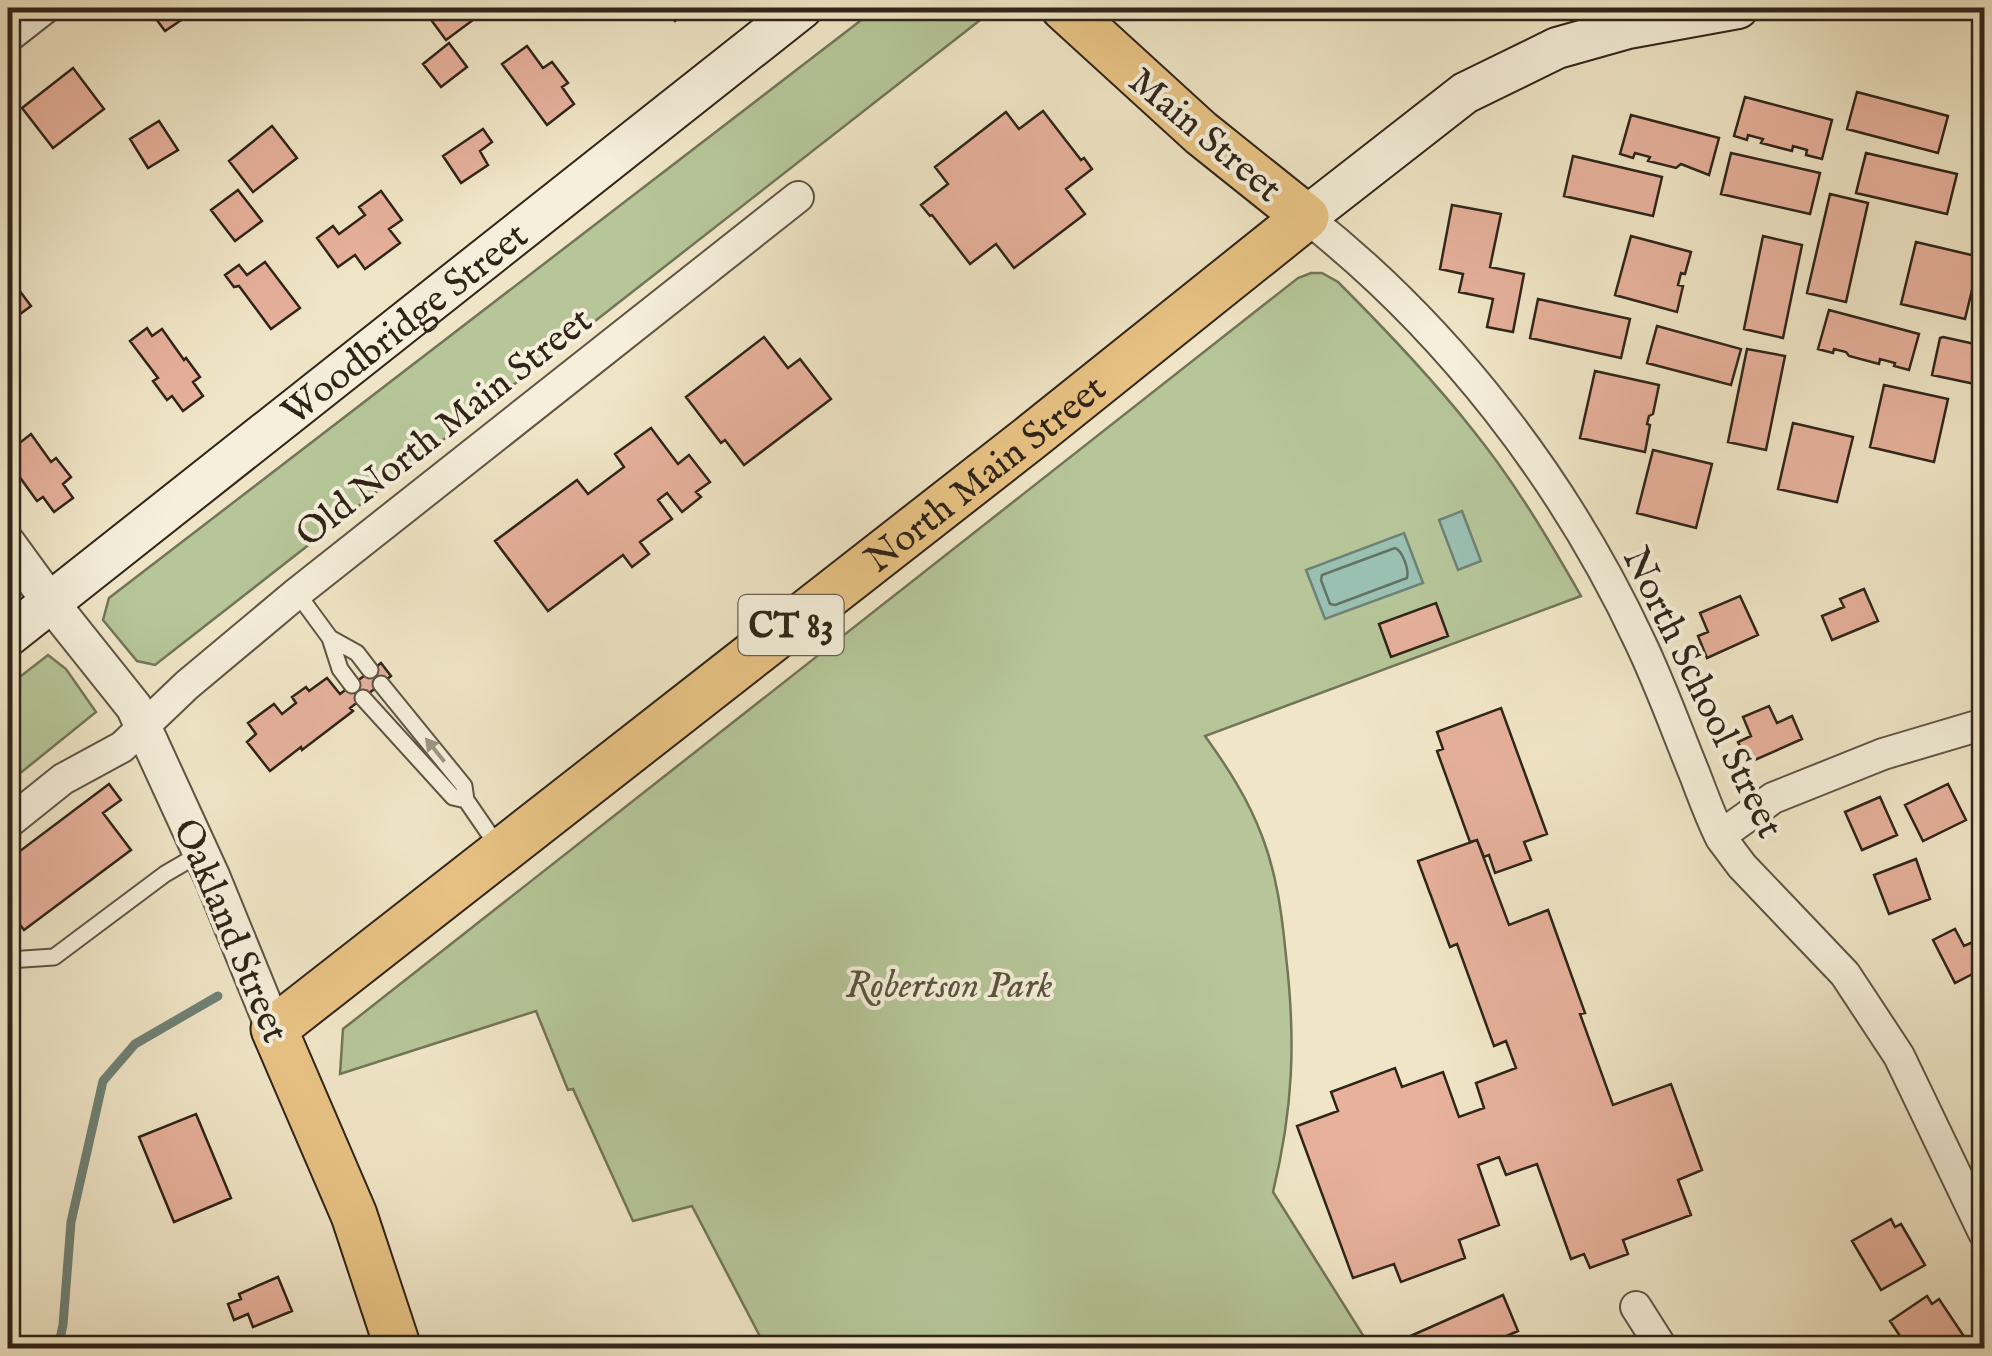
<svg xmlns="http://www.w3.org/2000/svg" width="1992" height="1356" font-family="'IM FELL English',serif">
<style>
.green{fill:#b6c699;stroke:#727559;stroke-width:2.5}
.water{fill:#9ac0b4;stroke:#6f8276;stroke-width:2.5}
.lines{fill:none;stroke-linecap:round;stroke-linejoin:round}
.shore{stroke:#647266;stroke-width:2.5}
.stream{stroke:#6f8276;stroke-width:9}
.building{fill:#e7b19c;stroke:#2f2419;stroke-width:2.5}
.service-casing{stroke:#5f5444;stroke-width:19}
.minor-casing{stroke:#5f5444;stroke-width:34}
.tertiary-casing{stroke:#5f5444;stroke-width:39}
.secondary-casing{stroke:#2f2419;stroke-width:44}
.primary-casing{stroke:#2f2419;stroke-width:49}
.service{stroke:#f5efdb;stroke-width:15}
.minor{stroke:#f5efdb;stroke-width:30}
.tertiary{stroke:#f5efdb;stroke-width:35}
.secondary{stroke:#f5efdb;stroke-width:40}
.primary{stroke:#e8c384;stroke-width:45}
.oneway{fill:#9c9484}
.labels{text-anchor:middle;stroke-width:8;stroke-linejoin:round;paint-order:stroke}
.shield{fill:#f5efdb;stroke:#6a6153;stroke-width:2.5}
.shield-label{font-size:35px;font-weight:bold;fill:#2f2419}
.street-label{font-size:38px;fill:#2f2419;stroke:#f5efdb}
.park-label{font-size:38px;font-style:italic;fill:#58553f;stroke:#f5efdb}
</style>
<rect width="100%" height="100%" fill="#f0e6c7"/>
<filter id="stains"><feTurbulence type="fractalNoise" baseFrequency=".002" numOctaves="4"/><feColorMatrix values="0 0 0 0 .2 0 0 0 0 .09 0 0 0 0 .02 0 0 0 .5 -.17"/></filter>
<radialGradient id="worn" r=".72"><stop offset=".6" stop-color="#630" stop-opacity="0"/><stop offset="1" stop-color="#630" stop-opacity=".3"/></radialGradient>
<!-- green -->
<path class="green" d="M877,8H977L984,17L155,665L137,661L103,620L109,598Z
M1311,273H1322L1338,282C1385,329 1431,377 1472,429C1514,481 1548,538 1581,596L1205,736C1228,768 1248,799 1262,836C1277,875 1282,915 1286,956C1296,1042 1293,1109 1273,1192L1371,1348H766L692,1206L633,1221L573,1089L568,1090L536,1011L340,1074L343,1029L1298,278Z
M48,655L66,669L96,712L8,783V686Z"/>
<!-- water -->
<path class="water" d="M1462,511L1481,561L1458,570L1439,520Z
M1404,533L1423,583L1325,619L1306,570Z"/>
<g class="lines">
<!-- shore -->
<path class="shore" d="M1395,548C1403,551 1409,570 1407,578L1335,605L1330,604L1321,580L1322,575Z"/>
<!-- stream -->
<path class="stream" d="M58,1348L63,1325L71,1222L103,1081L135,1044L218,996"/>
</g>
<!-- building -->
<path class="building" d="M148,8H199L165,31Z
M425,8H471L477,17L446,40L423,9Z
M665,8H692L675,21Z
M449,43L467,67L441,87L423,64Z
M527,46L543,68L552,62L568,83L562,87L574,104L547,125L502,64Z
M73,68L104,109L53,148L22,108Z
M1857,92L1948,116L1938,153L1847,129Z
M1745,97L1832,120L1822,159L1806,155L1807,150L1793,146L1792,151L1761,143L1763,139L1748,135L1747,140L1734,136Z
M1043,111L1081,160L1084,158L1092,169L1066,189L1085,214L1014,268L996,244L970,264L932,215L930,216L921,205L948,184L935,167L1006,112L1019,129Z
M1631,115L1719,138L1709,175L1681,164L1676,168L1648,161L1650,157L1635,153L1633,158L1620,154Z
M159,121L178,150L148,168L130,139Z
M272,126L297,158L253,192L229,161Z
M483,129L492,142L480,151L488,165L461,183L443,156Z
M1731,153L1820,173L1810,214L1721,194Z
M1866,153L1957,174L1947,214L1856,193Z
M1573,156L1662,177L1653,216L1564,196Z
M238,190L262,221L235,241L211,210Z
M381,191L402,220L389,229L400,243L365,269L355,255L338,267L317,238L333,226L339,234L365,215L359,207Z
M1830,194L1868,203L1846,302L1807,293Z
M1452,205L1501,214L1490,267L1524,274L1513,332L1487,327L1493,299L1459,292L1463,274L1440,269Z
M1631,236L1691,252L1685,274L1681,273L1678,285L1683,286L1677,312L1615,295Z
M1763,236L1802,245L1783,338L1744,329Z
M1916,242L1980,257L1965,319L1901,304Z
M265,262L300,308L271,329L239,286L234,287L225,275L239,265L247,275Z
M13,282L31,306L8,323V286Z
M1538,299L1630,319L1621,358L1530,338Z
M1829,310L1919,334L1909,370L1894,366L1895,363L1880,359L1879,364L1849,356L1846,352L1834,349L1833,353L1818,349Z
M1657,326L1741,349L1731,385L1647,363Z
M147,328L152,336L162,329L184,360L186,358L200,377L193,382L203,396L183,411L172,396L167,400L153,381L158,378L130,341Z
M764,337L788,368L800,359L831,399L744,465L725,440L721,443L686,397Z
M1943,337L1984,346V386L1932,375L1940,338Z
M1747,349L1785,356L1766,450L1728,442Z
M1595,371L1659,385L1653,414L1649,416L1647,424L1650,425L1645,452L1580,438Z
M1884,385L1948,399L1934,462L1870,447Z
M1793,423L1853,437L1837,502L1778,489Z
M651,428L678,464L689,455L710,482L696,492L701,497L682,512L667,493L658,500L672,519L640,542L649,554L632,567L623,555L548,611L495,541L577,480L588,494L624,467L615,454Z
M31,434L51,462L56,458L71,477L63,484L73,498L54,512L43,497L37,501L8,461V452Z
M1653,450L1712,464L1696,528L1637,513Z
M1864,589L1878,621L1832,640L1822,616L1844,607L1840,599Z
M1740,596L1758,635L1707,658L1698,636L1708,632L1700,613Z
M1436,603L1448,636L1391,657L1379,624Z
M381,663L391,676L350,708L353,711L302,750L301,747L270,771L247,742L256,734L248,723L274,704L282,714L296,703L292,697L306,687L309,691L327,678L340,694Z
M1769,706L1777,723L1792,716L1802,739L1748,763L1738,742L1751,736L1743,717Z
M1501,708L1547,834L1524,842L1531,860L1495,873L1489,855L1484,857L1477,840L1470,842L1437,751L1443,749L1437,732Z
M109,784L121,800L103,813L131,850L24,930L8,909V860Z
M1948,784L1966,820L1923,841L1905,805Z
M1880,797L1897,835L1862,850L1845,812Z
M1477,840L1509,925L1548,910L1585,1013L1580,1014L1613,1105L1671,1084L1702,1170L1678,1180L1691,1215L1623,1240L1628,1254L1590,1268L1584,1254L1571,1259L1537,1164L1506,1175L1499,1157L1478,1165L1499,1225L1459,1240L1465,1258L1401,1282L1394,1264L1353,1278L1297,1126L1338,1111L1331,1092L1395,1068L1402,1087L1443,1072L1459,1117L1484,1108L1476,1083L1516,1068L1506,1041L1494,1046L1457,944L1450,947L1418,861Z
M1916,859L1930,899L1889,914L1874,875Z
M1955,929L1964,946L1973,942L1984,968L1955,983L1933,940Z
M196,1114L231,1198L174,1222L139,1137Z
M1891,1219L1895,1227L1901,1224L1925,1265L1881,1290L1852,1241Z
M278,1277L292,1311L253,1327L248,1314L234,1320L228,1304L241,1299L239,1294Z
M1503,1295L1518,1331L1479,1348H1410L1406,1338Z
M1927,1296L1932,1304L1939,1299L1965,1338L1950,1348H1908L1890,1321Z"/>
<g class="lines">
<!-- service casing -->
<g class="service-casing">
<path id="service" d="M297,593L330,638L340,669L352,685
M330,638L357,653L370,670
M381,684L464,786L466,800L499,848
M363,698L453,797L466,800
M8,960L54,957L165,874L201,853"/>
</g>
<!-- minor casing -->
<g class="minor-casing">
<path id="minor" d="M8,37L45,8
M1306,217C1448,329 1564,479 1640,642C1661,686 1677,731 1695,775C1703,796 1711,818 1721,838L1742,866L1845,974L1899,1056L1984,1233
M8,823L63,779L122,747L187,685L297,593L798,197
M1720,836L1773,798L1883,754L1984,724
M1636,1307L1662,1348"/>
</g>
<!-- tertiary casing -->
<g class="tertiary-casing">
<path id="tertiary" d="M8,544L51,603L134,707L212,877L274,1029"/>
</g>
<!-- secondary casing -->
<g class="secondary-casing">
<g id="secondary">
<path d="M1306,217L1465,93L1557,48L1628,28L1738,8"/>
<path id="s1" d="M8,636L802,8"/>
</g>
</g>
<!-- primary casing -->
<g class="primary-casing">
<g id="primary">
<path id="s2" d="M398,1348L354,1215L274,1029L1030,438L1306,217L1201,133L1064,8"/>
</g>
</g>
<!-- service -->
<use href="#service" class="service"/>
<!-- minor -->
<use href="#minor" class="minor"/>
<!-- tertiary -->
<use href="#tertiary" class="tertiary"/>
<!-- secondary -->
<use href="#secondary" class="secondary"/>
<!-- primary -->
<use href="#primary" class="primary"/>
</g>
<!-- one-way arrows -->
<defs><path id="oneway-solid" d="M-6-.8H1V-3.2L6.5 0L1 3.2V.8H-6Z" transform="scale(2.5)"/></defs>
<use class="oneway" href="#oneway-solid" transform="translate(435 750) rotate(-129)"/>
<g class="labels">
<!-- shield labels -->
<rect class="shield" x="738.5" y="595" width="105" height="60" rx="8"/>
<g class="shield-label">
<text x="791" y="637">CT 83</text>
</g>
<!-- street labels -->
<g class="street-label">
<text transform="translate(1206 134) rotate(40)" y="13">Main Street</text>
<text dy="13" stroke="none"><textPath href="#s1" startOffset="505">Woodbridge Street</textPath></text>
<text transform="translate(443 426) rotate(-38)" y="13">Old North Main Street</text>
<text dy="13" stroke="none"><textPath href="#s2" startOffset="1245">North Main Street</textPath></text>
<text transform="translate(1704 692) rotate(64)" y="13">North School Street</text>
<text transform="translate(232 930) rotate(67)" y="13">Oakland Street</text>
</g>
<!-- park labels -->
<g class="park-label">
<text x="949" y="997">Robertson Park</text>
</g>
</g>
<!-- margin -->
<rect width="1992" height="1356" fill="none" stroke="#f0e6c7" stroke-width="40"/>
<rect x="10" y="10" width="1972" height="1336" fill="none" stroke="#2f2419" stroke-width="5"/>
<rect x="20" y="20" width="1952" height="1316" fill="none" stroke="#2f2419" stroke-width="2.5"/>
<rect width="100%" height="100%" filter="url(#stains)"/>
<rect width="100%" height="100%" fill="url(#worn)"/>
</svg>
